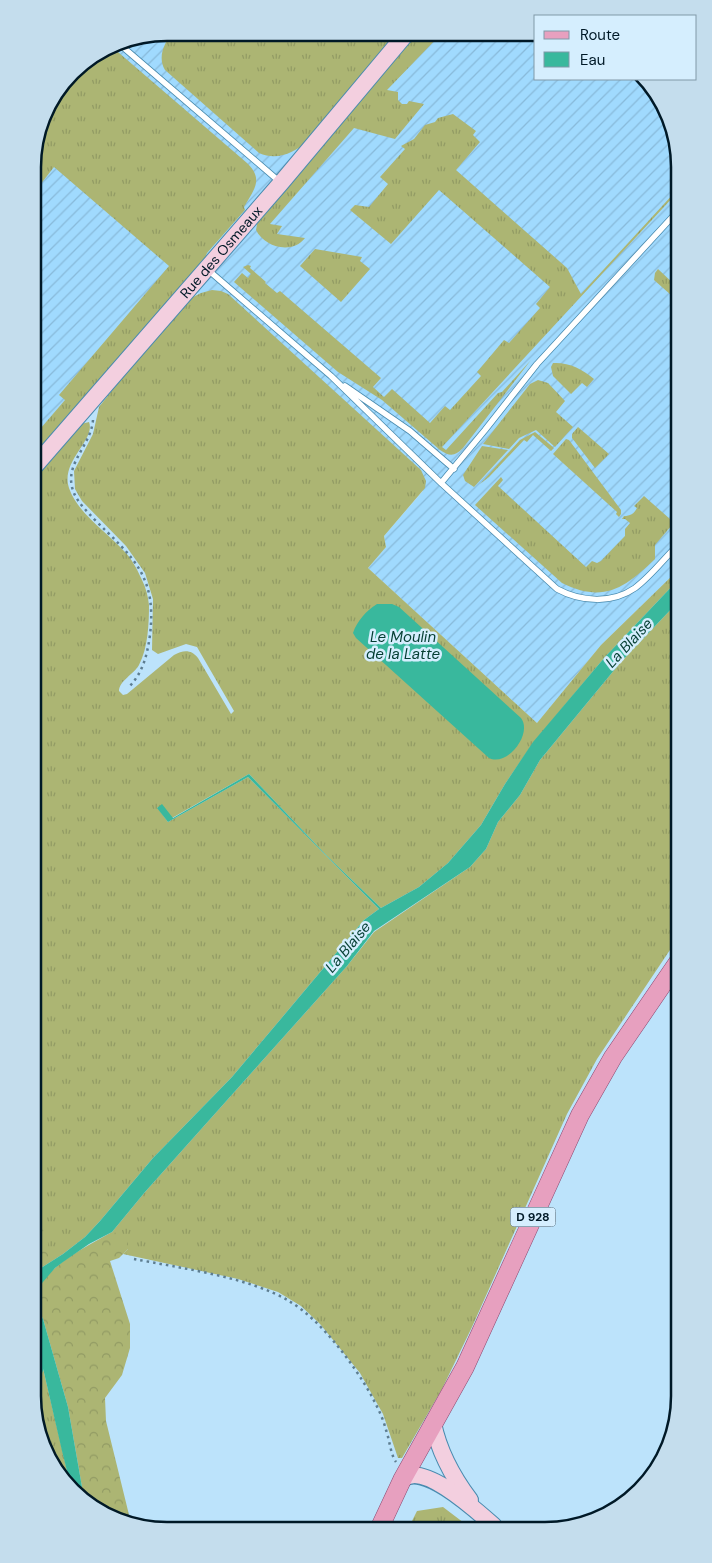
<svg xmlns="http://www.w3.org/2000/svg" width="712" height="1563" font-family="'DM Sans',sans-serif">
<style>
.industrial{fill:url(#industrial-furrows)}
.grass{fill:url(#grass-tufts)}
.forest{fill:url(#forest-crowns)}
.water{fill:#39b89d}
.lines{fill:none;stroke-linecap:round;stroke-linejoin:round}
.stream{stroke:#39b89d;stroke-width:4}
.service-casing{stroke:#498baf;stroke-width:7}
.secondary-casing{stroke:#498baf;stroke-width:18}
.primary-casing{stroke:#8c476e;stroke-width:19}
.path{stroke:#5d7d90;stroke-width:2.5;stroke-dasharray:2.5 4;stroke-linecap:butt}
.service{stroke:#fff;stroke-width:5.5}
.secondary{stroke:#f3cfdf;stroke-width:16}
.primary{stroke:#e7a0bf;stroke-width:18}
.labels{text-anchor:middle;stroke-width:5;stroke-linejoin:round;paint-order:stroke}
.shield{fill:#d5eefe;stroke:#405968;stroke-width:1}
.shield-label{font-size:12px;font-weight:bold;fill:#001927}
.street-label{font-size:14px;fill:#001927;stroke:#d5eefe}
.water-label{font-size:15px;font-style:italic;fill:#043e32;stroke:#d5eefe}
.rim{fill:none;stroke:#001927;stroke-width:2.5}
</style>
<defs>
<pattern id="industrial-furrows" width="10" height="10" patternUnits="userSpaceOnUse" patternTransform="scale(1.25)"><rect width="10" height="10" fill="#a0dafe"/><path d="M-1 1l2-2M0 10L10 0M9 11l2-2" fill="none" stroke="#88bada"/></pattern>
<pattern id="grass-tufts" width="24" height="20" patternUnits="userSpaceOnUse" patternTransform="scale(1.25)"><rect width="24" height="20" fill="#acb573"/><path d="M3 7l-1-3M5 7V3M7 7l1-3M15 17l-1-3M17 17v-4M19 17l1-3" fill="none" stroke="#929b64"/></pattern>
<pattern id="forest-crowns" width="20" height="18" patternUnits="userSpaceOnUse" patternTransform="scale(1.25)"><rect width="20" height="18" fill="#acb573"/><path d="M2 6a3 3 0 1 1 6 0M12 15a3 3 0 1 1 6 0" fill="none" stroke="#929b64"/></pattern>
</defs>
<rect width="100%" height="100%" fill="#bce3fb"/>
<!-- industrial -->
<path class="industrial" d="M167,33L536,35V79H642L675,132L676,572L601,645L537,723L368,568L386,547L384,536L423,491L176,274L34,436L33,158L47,107L78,66L116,43Z"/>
<!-- grass -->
<path class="grass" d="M171,33L400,34L308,141C294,153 277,161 259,153L165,70C157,56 165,44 171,33Z
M415,34H441L387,90L398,92V100L402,104H407L409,101L424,104L395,139L354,128L270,224L282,226L277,234L305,238C292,255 264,247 256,230L258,219Z
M111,46L247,163C264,179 254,190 244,207L245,210L207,253L203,263L34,458V436L65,400L59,395L169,266L54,167L33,194V158L47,107L78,66Z
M453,114L476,131L473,135L480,142L456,170L567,268L581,294L675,192V195L442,447L446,450L498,393L502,392L531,360L463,448C455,456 450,457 440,450L382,400L338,372L234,282L242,273L248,278L251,274L243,267L248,265L251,266L250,268L266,282L265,283L277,293L280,291L381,378L373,387L384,397L392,389L430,423L445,406L450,410L481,376L477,372L504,340L509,343L540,308L536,304L550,287L439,190L391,244L350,210L355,205L369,207L388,184L380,177L405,149L401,146L414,139L425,125L435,122L438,118Z
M315,249L362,257L360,261L370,269L341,302L300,266Z
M658,269L675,285V290L671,295L654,280L655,273Z
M212,290L221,291L228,294L421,470L426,481L425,488L384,536L386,547L368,568L537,723L601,645L676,572V582L605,657L533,743L505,784L481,825L448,863L419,887L381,908L326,855L249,774L172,818L157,807L168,822L248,777L379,909L364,920L232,1077L153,1158L100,1221L85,1237L63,1254L41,1268L47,1259L39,1223L36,1222L34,475L81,424L89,422C96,440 60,461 69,488C78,514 106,531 124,551C132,559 137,569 142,580C146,588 148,596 149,605C149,624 148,648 139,665C134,674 119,681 119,691L123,695L127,694L174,655C183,650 191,649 198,658L231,714L234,711L197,647L186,644L158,654L152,650L153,599L145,573L126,546L82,501L75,489L74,471L93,434L99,407L121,379L191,298L201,293Z
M553,363C568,362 583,369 594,379L587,387L582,383L571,394L553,376L551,367Z
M538,380L548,383L565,401L556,412L573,427L555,447L536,430L519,438L509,449L483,444L530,384Z
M578,427L609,454L595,468L572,438V434Z
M535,432L554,448L551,451L533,435L527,442L524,440L489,477L480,484L520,440Z
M566,439L569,440L621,510V514L619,517L616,514L617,512L553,454Z
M482,446L508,450L474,487L465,481L463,475Z
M501,477L503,480L498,486L586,567L592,561L597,563L601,561L625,536V529L630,523L625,519H622L624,516C630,516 634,514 637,508L634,506L644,496L670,519L672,525L655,545V559C626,587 604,604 562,583L475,505Z
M676,604L678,938L597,1059L567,1114L472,1327L442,1389L402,1458H398L383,1414L360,1373L320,1324L301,1306L278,1292L238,1279L123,1254L128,1249L112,1232L145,1192L347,966L374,932L470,867L486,849L498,822L520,795L540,760L620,663Z
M38,1347L70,1483L46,1445L37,1411V1349Z
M443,1507L468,1526L409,1527L417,1511Z"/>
<!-- forest -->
<path class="forest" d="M36,1222C46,1229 52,1249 47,1260C44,1265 40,1269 37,1273Z
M112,1232L121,1234L128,1241V1249L119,1258L110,1261L130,1324V1348L122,1375L105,1398L106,1421L131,1523L82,1499V1487L68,1407L43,1319L37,1308V1289C53,1262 86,1247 112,1232Z"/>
<!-- water -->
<path class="water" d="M676,582V604L620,663L540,760L520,795L498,822L486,849L470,867L374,931L347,966L145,1192L112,1232L89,1244L63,1262L55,1268L37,1289V1273L41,1268L63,1254L85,1237L100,1221L153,1158L232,1077L364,920L379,909L248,777L168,822L157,808L162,804L173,818L249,774L326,855L381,908L419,887L448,863L481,825L505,784L533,742L605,657Z
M377,604H392L399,607L521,718C533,734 507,767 489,758L356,638L353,633C357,621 366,611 377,604Z
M37,1308L43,1319L68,1407L82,1487V1499L78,1497L70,1483L62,1451L37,1342Z"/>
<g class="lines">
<!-- stream -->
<path class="stream" d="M37,1381L44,1362"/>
<!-- service casing -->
<g class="service-casing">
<path id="service" d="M117,42L280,182
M675,214L537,364L485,430L441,483L557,589C581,602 612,604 635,588C650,577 663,560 676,547
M207,269L331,376L441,483
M345,386L410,431L454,469"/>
</g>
<!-- secondary casing -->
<g class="secondary-casing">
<g id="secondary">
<path id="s1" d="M34,467L281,183L406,34"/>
<path d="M433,1423C439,1452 452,1476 470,1500"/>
<path d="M402,1480C422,1460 478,1512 494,1526"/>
</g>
</g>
<!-- primary casing -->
<g class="primary-casing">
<path id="primary" d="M380,1527L402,1480L465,1367L580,1115L613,1057L678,962"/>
</g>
<!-- path -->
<path class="path" d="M93,420C91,445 66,462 72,487C75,500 85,509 93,518C133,558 157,575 150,635C147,656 143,672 129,687
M134,1259C180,1268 249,1277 289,1301C321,1320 353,1363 371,1395C377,1406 383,1418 386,1430C390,1441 390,1453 396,1462"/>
<!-- service -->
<use href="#service" class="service"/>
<!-- secondary -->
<use href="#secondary" class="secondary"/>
<!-- primary -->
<use href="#primary" class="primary"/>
</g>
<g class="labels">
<!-- shield labels -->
<rect class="shield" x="510.5" y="1207.5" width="45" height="19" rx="4"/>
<g class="shield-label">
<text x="533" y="1221">D 928</text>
</g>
<!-- street labels -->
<g class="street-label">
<text dy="5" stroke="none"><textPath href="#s1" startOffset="285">Rue des Osmeaux</textPath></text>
</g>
<!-- water labels -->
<g class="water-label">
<text x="403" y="642">Le Moulin<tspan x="403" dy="17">de la Latte</tspan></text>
<text transform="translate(629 643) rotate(-47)" y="5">La Blaise</text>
<text transform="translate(348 947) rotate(-50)" y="5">La Blaise</text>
</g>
</g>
<!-- crop -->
<path d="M0 0H712V1563H0ZM167 41H545A126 126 0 0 1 671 167V1396A126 126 0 0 1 545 1522H167A126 126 0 0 1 41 1396V167A126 126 0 0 1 167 41Z" fill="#c4dded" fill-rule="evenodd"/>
<path class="rim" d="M167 41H545A126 126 0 0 1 671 167V1396A126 126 0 0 1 545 1522H167A126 126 0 0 1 41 1396V167A126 126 0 0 1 167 41Z"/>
<!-- legend -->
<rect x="534" y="15" width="162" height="65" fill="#d5eefe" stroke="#8099a8"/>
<rect x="544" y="31" width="25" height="8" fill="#e7a0bf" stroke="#8099a8"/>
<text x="580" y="40" font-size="15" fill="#001927">Route</text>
<rect x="544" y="52" width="25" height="15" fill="#39b89d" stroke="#8099a8"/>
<text x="580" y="65" font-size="15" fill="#001927">Eau</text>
</svg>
